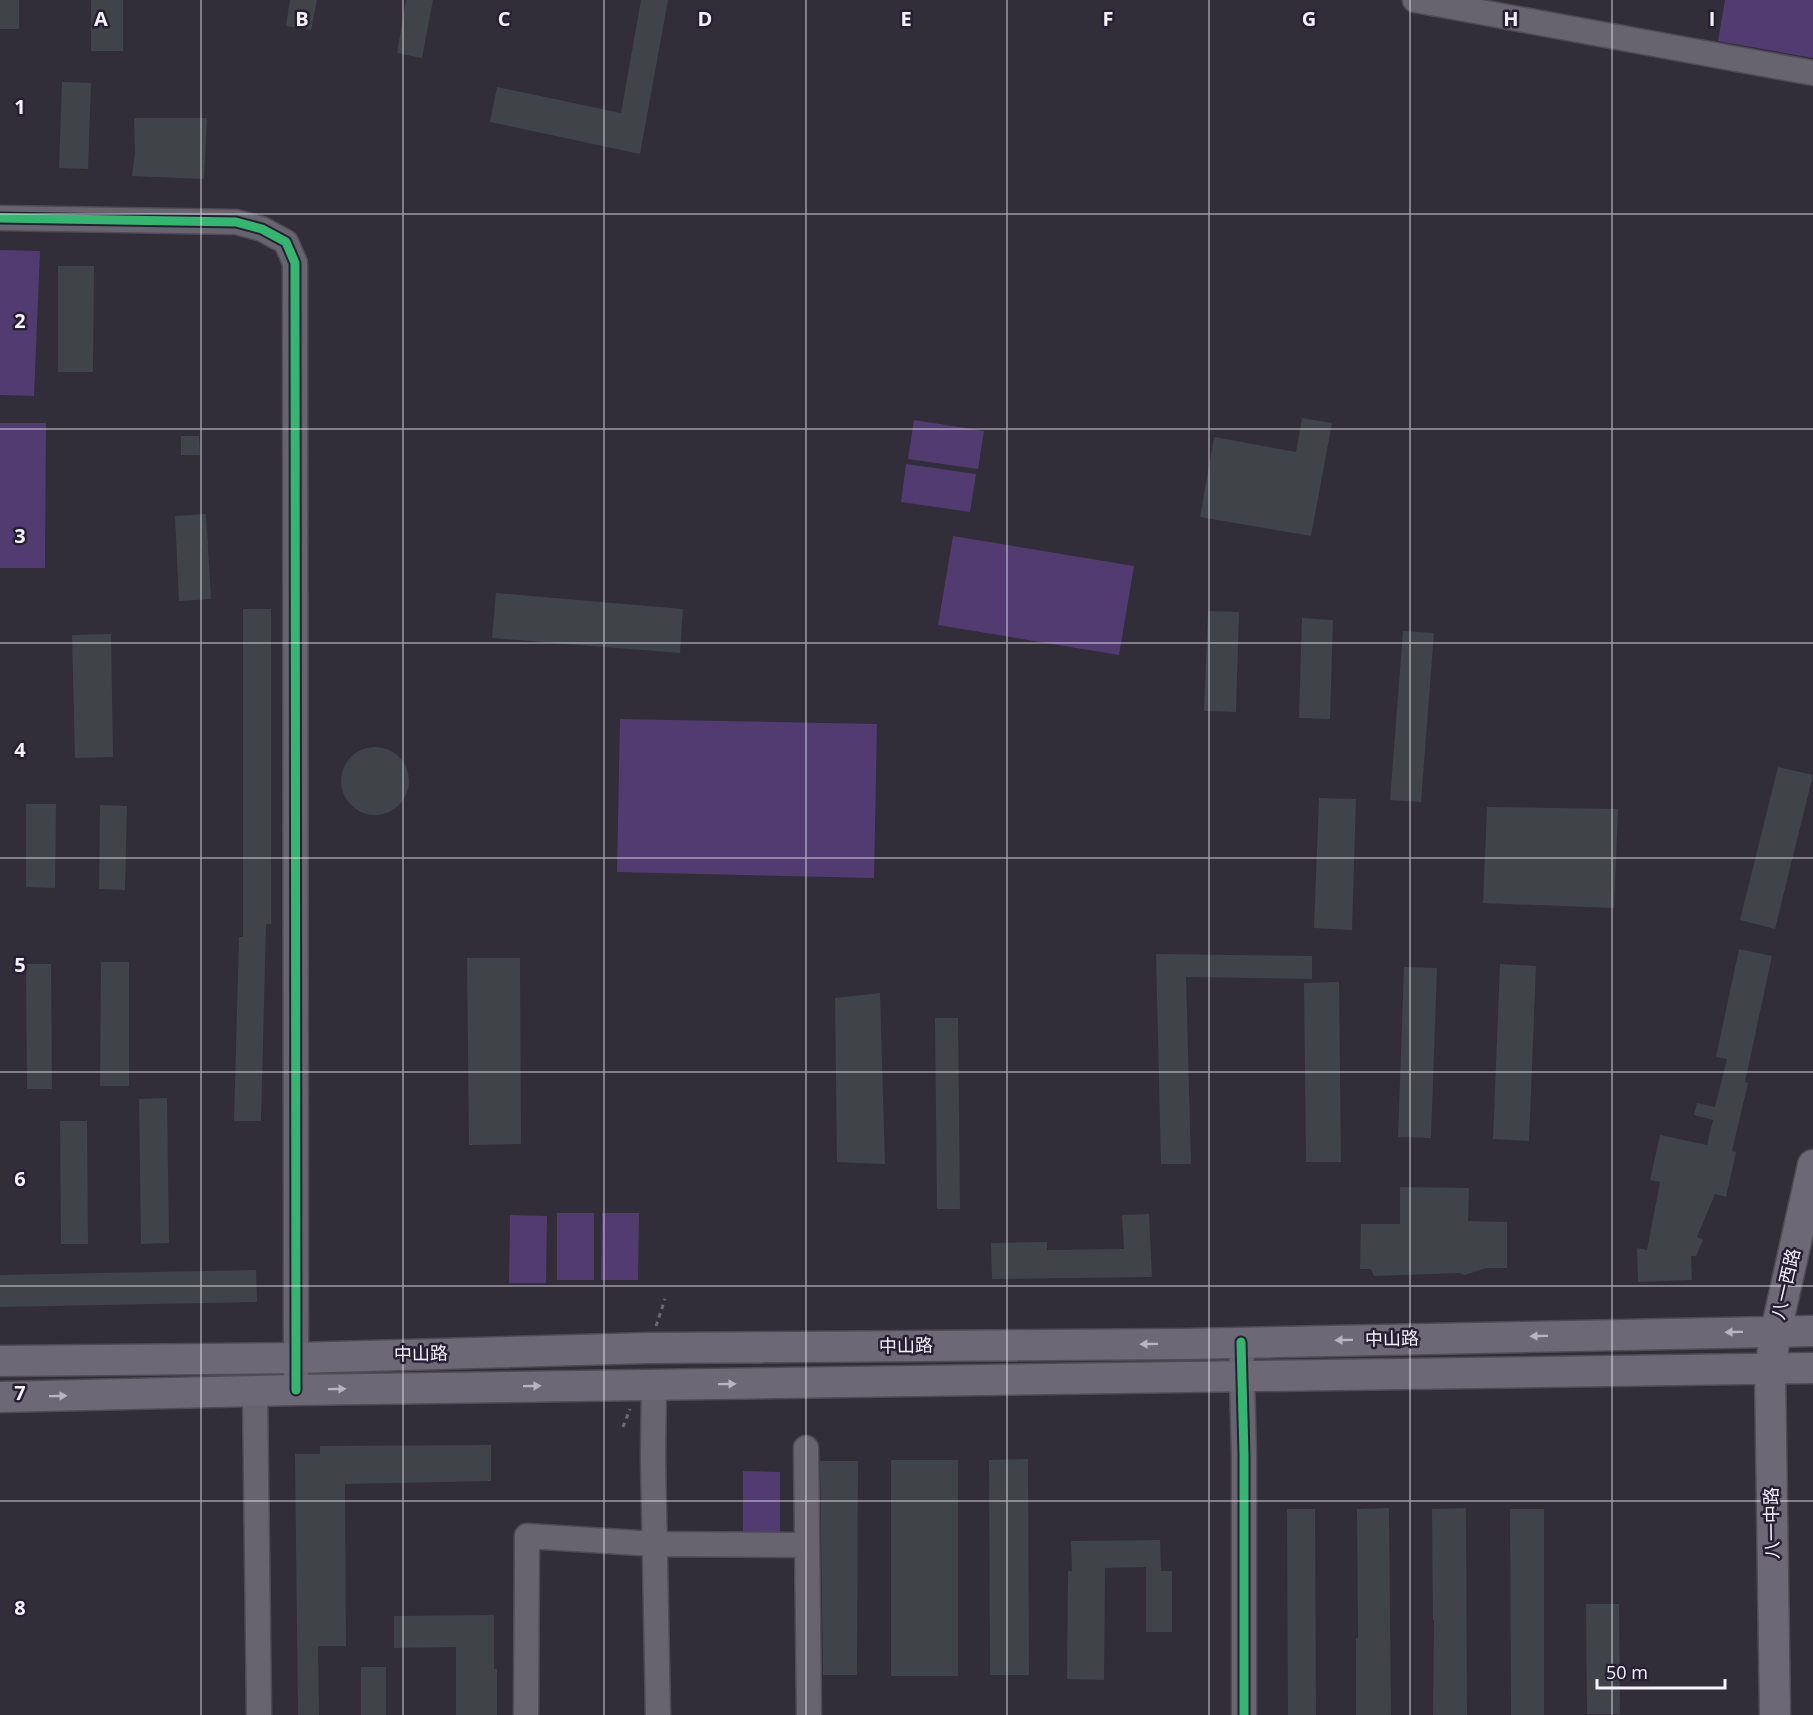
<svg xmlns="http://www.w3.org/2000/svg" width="1813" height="1715" font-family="'Open Sans','Noto Sans SC',sans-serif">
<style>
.green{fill:#513b71}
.building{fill:#404448}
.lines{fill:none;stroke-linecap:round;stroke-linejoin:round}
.minor-casing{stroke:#4e4b54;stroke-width:27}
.major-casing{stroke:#4e4b54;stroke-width:33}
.path{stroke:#6d6a73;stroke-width:3;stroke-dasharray:4.5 4.5;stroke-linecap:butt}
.minor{stroke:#68646f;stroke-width:24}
.major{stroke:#6d6876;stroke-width:30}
.cycleway-casing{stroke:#271f34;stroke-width:13}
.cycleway{stroke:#33b770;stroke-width:9}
.oneway{fill:#b8b4c0}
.grid{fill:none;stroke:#f5f2fd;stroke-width:1.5;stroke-opacity:0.55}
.labels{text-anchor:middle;stroke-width:5;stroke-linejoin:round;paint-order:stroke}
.street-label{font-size:18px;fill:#f5f2fd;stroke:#271f34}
.grid-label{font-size:20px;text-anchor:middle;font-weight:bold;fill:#f5f2fd;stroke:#271f34;stroke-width:5;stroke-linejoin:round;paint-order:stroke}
</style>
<rect width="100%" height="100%" fill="#312d39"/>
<!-- green -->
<path class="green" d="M1725,0H1813V58L1718,41Z
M0,250L40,251L34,396L0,395Z
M914,420L984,431L978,469L908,459Z
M0,423H46L45,568H0Z
M906,464L976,474L970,512L901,502Z
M953,536L1134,566L1119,655L938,625Z
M620,719L877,724L874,878L617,872Z
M557,1213H594V1280H557Z
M602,1213H639L638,1280H601Z
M510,1215L547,1216L546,1283H509Z
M743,1471L780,1472V1539H743Z"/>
<!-- building -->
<path class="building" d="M0,0H19V29H0Z
M91,0H123V51H91Z
M290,0H317L311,30L286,26Z
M406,0H433L422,58L397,53Z
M641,0H668L640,154L490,122L497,87L621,113Z
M62,82L91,83L88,169L59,168Z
M134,118H207L204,179L132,176L135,153Z
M58,266H94L93,372H58Z
M1302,418L1332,423L1311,536L1200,517L1214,437L1296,452Z
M181,436H199L200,455H181Z
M206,514L211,599L179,601L175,516Z
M496,593L683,609L680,653L492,638Z
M243,609H271V924H266L261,1121H234L239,937H243Z
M1208,611L1239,612L1236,712L1204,711Z
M1302,618L1333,620L1330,719L1299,718Z
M1403,631L1434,633L1421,802L1390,800Z
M111,634L113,757L75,758L72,635Z
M341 781a34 34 0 1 1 68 0a34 34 0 1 1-68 0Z
M1778,767L1813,775L1775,929L1740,920Z
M1319,798L1356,799L1352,930L1314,928Z
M26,804H56L55,888L26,887Z
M100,805L127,806L125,890L99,889Z
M1487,807L1618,809L1614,908L1483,903Z
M1739,949L1772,956L1745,1082L1748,1083L1732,1151L1736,1152L1726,1197L1715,1194L1697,1237L1703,1240L1696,1256H1691L1692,1280L1638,1282L1637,1248L1647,1250L1660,1182L1650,1180L1660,1135L1707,1145L1713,1120L1694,1115L1697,1103L1715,1107L1727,1059L1716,1057Z
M1156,954L1312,956V979L1186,977L1191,1164H1161Z
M467,958H520L521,1144L469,1145Z
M101,962H129V1086H100Z
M26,964H51L52,1089H27Z
M1500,964L1536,966L1529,1141L1493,1139Z
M1404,967L1437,968L1431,1138L1398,1137Z
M1339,982L1341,1162H1306L1304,983Z
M880,993L885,1164L837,1162L835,998Z
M935,1018H958L960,1209H937Z
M167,1098L169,1243L141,1244L139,1099Z
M60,1121H87L88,1244H61Z
M1400,1187L1469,1188L1468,1221L1507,1222V1268H1486L1465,1275L1459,1273L1374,1276L1371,1269H1360L1361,1224H1400Z
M1149,1214L1152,1277L992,1279L991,1243L1047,1242V1250L1124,1249L1122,1215Z
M256,1270L257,1302L0,1307V1275Z
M491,1445V1481L345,1484L346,1646H318L319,1715H298L295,1454H320V1446Z
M1028,1459L1029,1675H990L989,1460Z
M891,1460H958V1676H891Z
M820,1461H858L857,1675H823Z
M1389,1508L1391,1715H1356V1638H1358L1357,1509Z
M1466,1508L1467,1715H1433L1434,1620H1433L1432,1509Z
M1287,1509H1315L1316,1715H1288Z
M1510,1509H1544V1715H1511Z
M1160,1540L1161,1571H1172V1632H1146V1567L1105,1568L1104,1680L1067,1679L1068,1571H1072L1071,1541Z
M1586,1604H1619L1620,1714H1587Z
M494,1615V1669H497V1715H456V1647L394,1648V1616Z
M361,1667H386V1715H361Z"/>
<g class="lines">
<!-- minor casing -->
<g class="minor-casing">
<path id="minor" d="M1415,0L1813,73
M0,218L236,222L262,229L286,242L295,263L296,1376
M1241,1342L1244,1455V1715
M654,1385L653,1457L658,1715
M255,1392L259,1715
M806,1448L809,1715
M526,1715L527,1536L655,1544L807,1545"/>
</g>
<!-- major casing -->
<g class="major-casing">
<path id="major" d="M0,1361L296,1358L649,1348L1184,1344L1813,1331
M0,1397L296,1390L1813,1368
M1775,1715L1770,1369L1776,1331L1813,1165"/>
</g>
<!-- path -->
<path class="path" d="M656,1326L665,1299
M623,1427L630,1409"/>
<!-- minor -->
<use href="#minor" class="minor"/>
<!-- major -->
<use href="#major" class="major"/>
<!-- cycleway casing -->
<g class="cycleway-casing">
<path id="cycleway" d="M0,218L236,222L262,229L286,242L295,263L296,1390
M1241,1342L1244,1455V1715"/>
</g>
<!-- cycleway -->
<use href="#cycleway" class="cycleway"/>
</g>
<!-- one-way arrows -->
<defs><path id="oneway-solid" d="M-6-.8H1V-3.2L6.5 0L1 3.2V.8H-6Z" transform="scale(1.5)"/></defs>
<g class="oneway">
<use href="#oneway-solid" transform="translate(1734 1332) rotate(179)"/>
<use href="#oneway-solid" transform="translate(1539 1336) rotate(179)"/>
<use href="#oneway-solid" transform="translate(1344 1340) rotate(179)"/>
<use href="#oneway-solid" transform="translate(1149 1344) rotate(179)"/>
<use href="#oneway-solid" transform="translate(727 1384) rotate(-1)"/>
<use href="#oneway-solid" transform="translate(532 1386) rotate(-1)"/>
<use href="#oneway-solid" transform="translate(337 1389) rotate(-1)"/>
<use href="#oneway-solid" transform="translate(58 1396) rotate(-1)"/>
</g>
<!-- grid -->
<path class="grid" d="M201,0V1715M403,0V1715M604,0V1715M806,0V1715M1007,0V1715M1209,0V1715M1410,0V1715M1612,0V1715M0,214H1813M0,429H1813M0,643H1813M0,858H1813M0,1072H1813M0,1286H1813M0,1501H1813"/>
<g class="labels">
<!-- street labels -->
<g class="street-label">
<text transform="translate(1786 1284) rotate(-77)" y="6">八一西路</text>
<text transform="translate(1392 1339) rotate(-1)" y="6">中山路</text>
<text transform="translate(906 1346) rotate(-1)" y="6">中山路</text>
<text transform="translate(421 1354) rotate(-1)" y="6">中山路</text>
<text transform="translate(1772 1523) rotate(-91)" y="6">八一中路</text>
</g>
</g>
<g class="grid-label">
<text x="101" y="26">A</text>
<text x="302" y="26">B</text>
<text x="504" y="26">C</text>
<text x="705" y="26">D</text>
<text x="906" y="26">E</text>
<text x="1108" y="26">F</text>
<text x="1309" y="26">G</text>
<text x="1511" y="26">H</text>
<text x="1712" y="26">I</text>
<text x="20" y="114">1</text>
<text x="20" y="328">2</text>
<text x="20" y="543">3</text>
<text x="20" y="757">4</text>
<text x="20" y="972">5</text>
<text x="20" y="1186">6</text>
<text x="20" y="1400">7</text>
<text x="20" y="1615">8</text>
</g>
<!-- scale -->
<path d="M1597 1679v9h128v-9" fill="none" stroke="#f5f2fd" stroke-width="3"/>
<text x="1606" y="1679" font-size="18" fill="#f5f2fd" stroke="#271f34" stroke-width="4.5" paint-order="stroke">50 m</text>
</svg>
